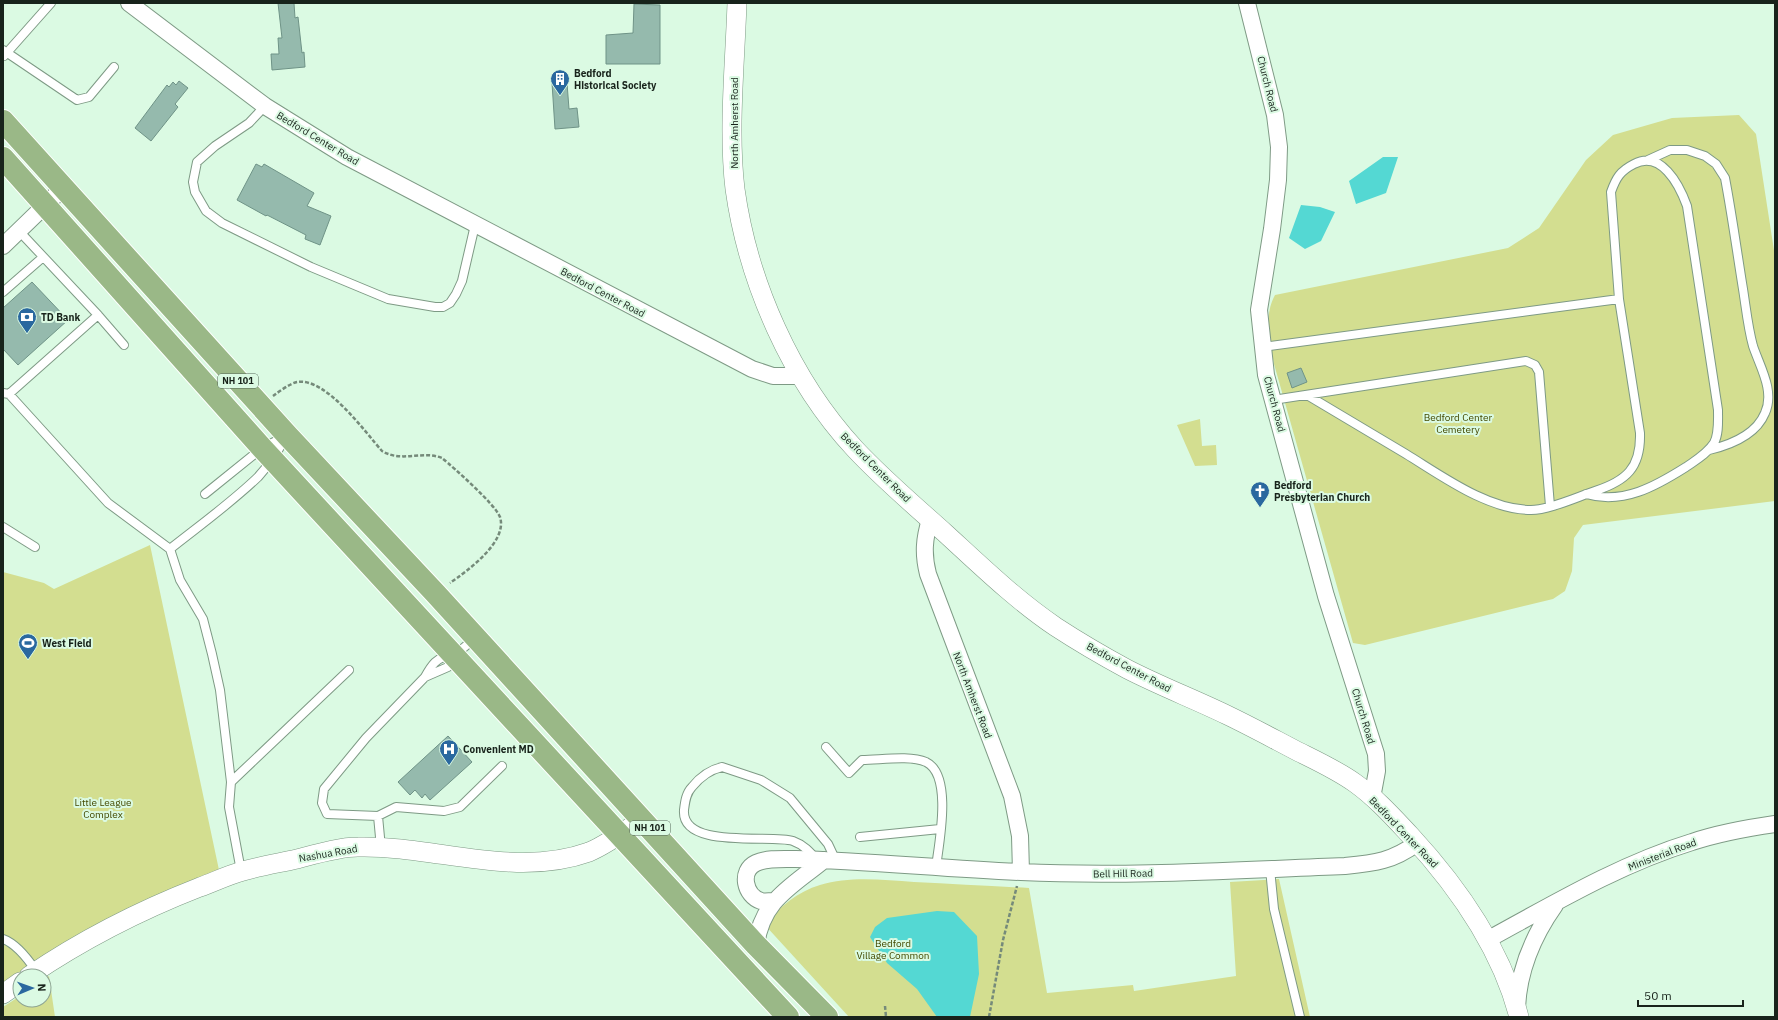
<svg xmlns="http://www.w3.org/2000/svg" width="1778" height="1020" font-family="'IBM Plex Sans',sans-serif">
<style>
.green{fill:#d3de90}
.water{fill:#54d8d3}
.building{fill:#95baad;stroke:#6f9387}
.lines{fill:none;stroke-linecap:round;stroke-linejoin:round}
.service-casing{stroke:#7e9a85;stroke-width:10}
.minor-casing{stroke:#7e9a85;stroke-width:18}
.tertiary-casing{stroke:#7e9a85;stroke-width:20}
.trunk-casing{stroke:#fff;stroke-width:24}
.path{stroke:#758a7a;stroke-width:2.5;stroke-dasharray:4 2;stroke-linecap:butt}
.service{stroke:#fff;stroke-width:8}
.minor{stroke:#fff;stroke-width:16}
.tertiary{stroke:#fff;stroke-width:19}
.trunk{stroke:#9ab887;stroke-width:22}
.labels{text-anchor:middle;stroke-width:4;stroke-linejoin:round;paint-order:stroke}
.shield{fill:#dbfae3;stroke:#526457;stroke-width:1}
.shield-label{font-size:9px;font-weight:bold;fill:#18231b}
.poi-label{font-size:10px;font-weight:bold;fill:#18231b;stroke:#dbfae3;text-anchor:start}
.street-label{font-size:10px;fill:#18231b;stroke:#dbfae3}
.park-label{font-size:10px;fill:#444a02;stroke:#dbfae3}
</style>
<rect width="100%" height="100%" fill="#dbfae3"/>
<!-- green -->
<path class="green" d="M1739,115L1756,134L1775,257V501L1583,525L1574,538L1572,571L1565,591L1553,599L1365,645L1353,643L1274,364C1270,341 1263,317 1275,295L1508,248L1539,228L1586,160L1613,135L1672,118Z
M1200,419L1202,446L1216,445L1217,465L1195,466L1177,425Z
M150,545L219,870L52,952L3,984V572L44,583L54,589Z
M1279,879L1310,1017H849L764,924C779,908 798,891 820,885C850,876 883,880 914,882C952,884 990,886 1029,888L1047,993L1133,985L1134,991L1236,976L1230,882Z
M49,976L55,1017H3V1007L20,996V1000H44V979Z"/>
<!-- water -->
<path class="water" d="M1383,157H1398L1386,193L1356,204L1349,181Z
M1301,205L1320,207L1335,212L1321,241L1305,249L1289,238Z
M937,911L954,912L977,936L979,974L970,1017H937L917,989L887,963L870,937L875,927L887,918Z"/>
<!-- building -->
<path class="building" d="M278,3H294L295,18L298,17L302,53L304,52L305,67L272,70L271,54H279L278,38H282Z
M634,4L660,5V64H606V35L633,33Z
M179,81L188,88L175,104L178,107L151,141L135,128L167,85L169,87L173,82L176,85Z
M552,83H567L569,109L577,108L579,127L555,129Z
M256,164L262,167L264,164L314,193L307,206L331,216L320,245L305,239L306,235L267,215L266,216L237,200Z
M32,282L68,320L18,365L3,349V308Z
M1301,368L1307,382L1292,388L1287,373Z
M448,736L472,762L430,800L425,794L422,798L415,790L410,795L398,782Z"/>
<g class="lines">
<!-- service casing -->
<g class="service-casing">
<path id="service" d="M3,50L77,100L89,97L114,67
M4,56L51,3
M265,106L249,123L215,146L197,162L193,182L195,192L206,211L222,223L311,267L388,299L435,307H443L450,303L456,294L462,281L475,225
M1648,160L1670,150H1687L1705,156L1716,164L1725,178C1732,215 1737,252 1743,289C1746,308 1748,328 1753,346C1760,367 1775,391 1765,413C1756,435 1730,445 1709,450
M3,292L42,258
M98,315L124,345
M1262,347L1619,299
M3,393L9,394L108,503L170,549L180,580L203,619L212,654L220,690L231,782
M9,394L98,315L19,231
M1307,395C1340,415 1373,434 1406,454C1442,476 1488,510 1531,510C1549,510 1577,497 1595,491C1626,481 1641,468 1640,433L1619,299L1611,192C1616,178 1620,171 1634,164C1661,150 1679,184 1687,206L1718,410C1718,421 1719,434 1714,443C1707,454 1696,460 1686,467C1656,486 1623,505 1586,494
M1273,400L1526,361L1535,365L1539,372L1550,506
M205,494L262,448L286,436
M3,527L35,547
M170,549C199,526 231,503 258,477C269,465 278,451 286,437
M475,638L454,656L448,667L425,677L366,738L324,789L322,803L327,814L378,816L396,807L444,811L460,807L502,766
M425,677C431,666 437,656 451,656
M826,747L849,773L862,760C880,760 910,755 926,762C953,775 939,843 936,867
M378,816L381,848
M860,837L940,829
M817,860C810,852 804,845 793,841C771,834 681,850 684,810C685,802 686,793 692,787C700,777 709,770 722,767L761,780L790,798L828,844L836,861
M1270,869L1274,909L1300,1017
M241,871L229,807L231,782L349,670
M3,939C17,944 28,959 36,971"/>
</g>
<!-- minor casing -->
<g class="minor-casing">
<path id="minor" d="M129,3L265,106L347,157L752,369L773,376H800
M1247,3L1275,115L1279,147L1278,180L1272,229L1259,310L1266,375L1326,596L1376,754L1377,771L1372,798
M3,246L63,188
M930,520C924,539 923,554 928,574L1012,796L1020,836L1021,872
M774,901C769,901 765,902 761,901C745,896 739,871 756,863C767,858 782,859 795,859C870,861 945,869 1021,872C1129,877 1237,870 1345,866C1375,863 1393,861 1417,843
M1487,940C1553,904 1620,864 1692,842C1719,833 1747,828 1775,824
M756,945C762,900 791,887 824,860
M1517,1007C1519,968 1533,936 1555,905"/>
</g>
<!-- tertiary casing -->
<g class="tertiary-casing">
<path id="tertiary" d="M737,3C735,63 728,130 735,189C748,282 791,380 855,449C883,479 915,506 945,533C981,566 1016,600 1056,627C1079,642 1103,656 1127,669C1160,686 1194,699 1227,715C1250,726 1272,738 1295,750C1315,760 1337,770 1355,783C1376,798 1393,817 1410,835C1458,887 1501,948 1519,1017
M29,976C82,940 141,910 200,887C214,882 228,875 243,871C261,866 279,863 297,859C316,854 339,847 358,847C434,845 514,879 589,852C608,844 625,831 642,819
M3,994L20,982"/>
</g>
<!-- trunk casing -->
<g class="trunk-casing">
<path id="trunk" d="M3,121L287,435L436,594L756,945L827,1017
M3,158L262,448L788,1017"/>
</g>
<!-- path -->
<path class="path" d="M273,396C280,391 289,384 297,382C326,377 365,432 382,451C402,463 422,450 442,458C454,468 495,504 500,517C508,542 467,571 450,583
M885,1006L886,1017
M989,1017L1003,940L1017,886"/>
<!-- service -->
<use href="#service" class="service"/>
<!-- minor -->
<use href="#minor" class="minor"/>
<!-- tertiary -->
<use href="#tertiary" class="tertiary"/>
<!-- trunk -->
<use href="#trunk" class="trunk"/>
</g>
<!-- icons -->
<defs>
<g id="building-pin" transform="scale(1)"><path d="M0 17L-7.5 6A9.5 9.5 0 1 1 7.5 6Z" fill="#2a689f" stroke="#dbfae3"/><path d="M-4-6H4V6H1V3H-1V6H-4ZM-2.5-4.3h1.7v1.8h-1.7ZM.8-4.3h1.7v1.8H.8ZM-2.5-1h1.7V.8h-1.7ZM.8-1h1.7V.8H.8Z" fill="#fff"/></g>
<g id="bank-pin" transform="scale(1)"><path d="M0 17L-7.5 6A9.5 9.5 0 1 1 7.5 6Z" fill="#2a689f" stroke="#dbfae3"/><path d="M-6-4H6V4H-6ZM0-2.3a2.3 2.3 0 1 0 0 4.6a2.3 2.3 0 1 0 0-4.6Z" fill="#fff"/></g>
<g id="church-pin" transform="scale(1)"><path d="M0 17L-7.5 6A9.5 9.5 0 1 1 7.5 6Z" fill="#2a689f" stroke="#dbfae3"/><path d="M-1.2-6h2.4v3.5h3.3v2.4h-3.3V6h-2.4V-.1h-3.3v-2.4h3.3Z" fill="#fff"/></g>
<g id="stadium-pin" transform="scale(1)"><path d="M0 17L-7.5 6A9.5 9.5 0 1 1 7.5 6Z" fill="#2a689f" stroke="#dbfae3"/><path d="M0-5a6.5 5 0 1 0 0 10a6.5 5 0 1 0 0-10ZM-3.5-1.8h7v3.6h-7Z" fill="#fff"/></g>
<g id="hospital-pin" transform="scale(1)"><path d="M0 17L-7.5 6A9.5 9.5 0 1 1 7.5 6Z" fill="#2a689f" stroke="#dbfae3"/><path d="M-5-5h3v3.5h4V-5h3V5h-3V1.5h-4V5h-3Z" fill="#fff"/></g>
</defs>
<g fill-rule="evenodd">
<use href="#building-pin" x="560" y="79"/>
<use href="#bank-pin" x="27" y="317"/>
<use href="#church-pin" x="1260" y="491"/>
<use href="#stadium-pin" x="28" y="643"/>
<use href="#hospital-pin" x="449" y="749"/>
</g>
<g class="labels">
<!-- shield labels -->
<g class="shield">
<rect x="218" y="374" width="40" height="14" rx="3"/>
<rect x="630" y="821" width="40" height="14" rx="3"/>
</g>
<g class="shield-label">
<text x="238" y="384">NH 101</text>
<text x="650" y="831">NH 101</text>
</g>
<!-- poi labels -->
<g class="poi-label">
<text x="574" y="77">Bedford<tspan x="574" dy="12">Historical Society</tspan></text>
<text x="41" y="321">TD Bank</text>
<text x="1274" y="489">Bedford<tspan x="1274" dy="12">Presbyterian Church</tspan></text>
<text x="42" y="647">West Field</text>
<text x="463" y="753">Convenient MD</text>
</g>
<!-- street labels -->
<g class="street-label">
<text transform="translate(1268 84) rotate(76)" y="4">Church Road</text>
<text transform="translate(734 123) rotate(-90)" y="4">North Amherst Road</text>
<text transform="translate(318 138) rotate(31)" y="4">Bedford Center Road</text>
<text transform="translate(603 292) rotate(28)" y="4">Bedford Center Road</text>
<text transform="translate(1275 404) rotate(75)" y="4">Church Road</text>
<text transform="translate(876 467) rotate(45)" y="4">Bedford Center Road</text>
<text transform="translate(1129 667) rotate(28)" y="4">Bedford Center Road</text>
<text transform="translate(973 695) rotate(69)" y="4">North Amherst Road</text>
<text transform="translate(1364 716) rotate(73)" y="4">Church Road</text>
<text transform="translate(1404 832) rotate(46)" y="4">Bedford Center Road</text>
<text transform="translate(328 853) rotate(-10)" y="4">Nashua Road</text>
<text transform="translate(1662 854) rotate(-21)" y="4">Ministerial Road</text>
<text transform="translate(1123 873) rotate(-1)" y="4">Bell Hill Road</text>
</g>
<!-- park labels -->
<g class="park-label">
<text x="1458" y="421">Bedford Center<tspan x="1458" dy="12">Cemetery</tspan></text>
<text x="103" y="806">Little League<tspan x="103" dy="12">Complex</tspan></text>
<text x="893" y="947">Bedford<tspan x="893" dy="12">Village Common</tspan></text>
</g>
</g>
<!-- border -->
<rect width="1778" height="1020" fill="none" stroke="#18231b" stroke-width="8"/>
<!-- north arrow -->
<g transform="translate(32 988) rotate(88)"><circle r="19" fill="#dbfae3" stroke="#8da493"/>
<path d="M0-3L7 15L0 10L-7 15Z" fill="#2a689f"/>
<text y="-6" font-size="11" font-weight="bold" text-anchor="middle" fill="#18231b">N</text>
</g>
<!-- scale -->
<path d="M1638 1000v6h105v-6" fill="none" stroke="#18231b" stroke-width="2"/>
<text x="1644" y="1000" font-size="12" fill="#18231b" stroke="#dbfae3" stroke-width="3" paint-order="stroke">50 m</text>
</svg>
